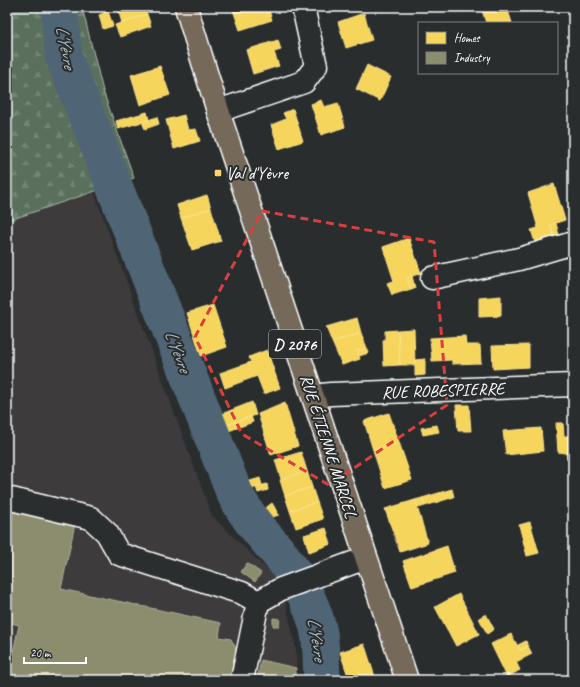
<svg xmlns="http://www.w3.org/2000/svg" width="580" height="687" font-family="Caveat,sans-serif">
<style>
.built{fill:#3e3a3a}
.forest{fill:url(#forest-firs);stroke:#acb8ad}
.homes{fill:#f6d55c;stroke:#f9e28d}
.industry{fill:#8c8c6e;stroke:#aeae9a}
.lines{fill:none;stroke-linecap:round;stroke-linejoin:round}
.river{stroke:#506574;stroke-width:37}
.minor-casing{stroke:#fff;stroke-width:25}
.major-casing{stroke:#fff;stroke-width:25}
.minor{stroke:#2a2d2e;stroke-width:22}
.major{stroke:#746a5a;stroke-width:22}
.marked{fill:none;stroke:#da3e3e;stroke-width:3;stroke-dasharray:8 5;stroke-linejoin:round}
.poi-dot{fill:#ffd166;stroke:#2a2d2e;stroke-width:1.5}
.labels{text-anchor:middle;stroke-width:4;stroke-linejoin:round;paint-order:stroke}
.shield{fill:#2a2d2e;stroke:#bfc0c0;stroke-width:1}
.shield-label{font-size:16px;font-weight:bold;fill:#fff}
.poi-label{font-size:17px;fill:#fff;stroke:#2a2d2e;text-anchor:start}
.street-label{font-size:17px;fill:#fff;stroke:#2a2d2e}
.water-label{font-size:18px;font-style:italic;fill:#b0bac0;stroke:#2a2d2e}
</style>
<defs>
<pattern id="forest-firs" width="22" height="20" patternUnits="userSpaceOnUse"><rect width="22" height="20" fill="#5a705b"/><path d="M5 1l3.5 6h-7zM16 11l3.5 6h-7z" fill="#738574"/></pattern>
</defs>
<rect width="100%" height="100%" fill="#2a2d2e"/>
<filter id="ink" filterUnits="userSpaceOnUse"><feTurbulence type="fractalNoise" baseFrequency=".025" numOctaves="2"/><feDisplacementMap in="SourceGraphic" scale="8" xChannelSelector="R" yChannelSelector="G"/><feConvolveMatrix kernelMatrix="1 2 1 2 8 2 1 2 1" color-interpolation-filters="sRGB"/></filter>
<g filter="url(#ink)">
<!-- built -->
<path class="built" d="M94,192L212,516L277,579L285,600L296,649L297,680H7V221Z"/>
<!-- forest -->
<path class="forest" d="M7,7H82L103,91L134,178L7,221Z"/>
<!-- homes -->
<path class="homes" d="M123,7H145L147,14L122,23L118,9Z
M232,7H259L261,12L269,10L272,20L240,30Z
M455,7H475L456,12Z
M481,7H507L512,23H486Z
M108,11L113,26L103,29L99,15Z
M364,13L372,40L346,48L338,22Z
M147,14L151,26L120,37L115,25Z
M278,40L281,50L274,52L279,66L253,74L246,50Z
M367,65L391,77L380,101L356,89Z
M160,66L170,95L140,105L131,75Z
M321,100L324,107L338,103L345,127L321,135L311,104Z
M293,109L303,141L279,149L271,125L286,119L283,113Z
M147,112L149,120L118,129L116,121Z
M184,115L188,130L196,129L200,141L174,149L166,120Z
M157,117L159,124L145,129L142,122Z
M554,184L565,220L550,225L554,236L535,242L531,230L538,228L528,193Z
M207,195L211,208L181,218L177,205Z
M211,208L221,241L192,250L181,218Z
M556,223L559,235L554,236L550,225Z
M409,238L421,273L407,278L411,289L392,295L387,283L394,281L383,247Z
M412,276L415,288L411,289L407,278Z
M501,296V316L479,317V298Z
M213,305L227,347L201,356L187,313Z
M357,318L361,333L332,342L326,327Z
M414,329L415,365H400L398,330Z
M398,330L400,365L384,366L383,340H385V331Z
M361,333L367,348L357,351L360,359L342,365L332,342Z
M465,336L466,345H480L481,363L452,364V360L432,361L430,338Z
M529,345V367L493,369L492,346Z
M367,348L369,353L359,356L357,351Z
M267,350L280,388L264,394L257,376L225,388L220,373L251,362L249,357Z
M425,359V375L415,376V360Z
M252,402L256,415L224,426L219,415Z
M285,403L298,446L271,455L258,414Z
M456,405H469L471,431H458Z
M389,413L399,442L373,450L364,421Z
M251,416L253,422L226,432L224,426Z
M556,423H563L564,436H573V451L566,453L558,452Z
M437,425L439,432L423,435L421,428Z
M541,428L543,451L506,455L503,431Z
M399,442L412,480L385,488L373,450Z
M573,451V460H567L566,453Z
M301,452L307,471L281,479L275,460Z
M307,471L312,487L285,496L280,480Z
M260,478L262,485L250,490L247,482Z
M267,484L268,490L258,493L256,487Z
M312,487L317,502L290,511L285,496Z
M452,489L454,497L425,506L422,498Z
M422,498L425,506L418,508L415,500Z
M415,500L428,543L400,552L385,509Z
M317,502L323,519L296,528L290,511Z
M272,503L279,515L269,518L263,510Z
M530,522L539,553L527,556L519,525Z
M326,528L331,544L309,552L304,535Z
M447,546L455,573L412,587L403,561Z
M459,594L479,634L456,646L435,607Z
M486,614L494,629L487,634L479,618Z
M511,634L520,650L528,646L532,654L516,662L520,670L507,677L491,644Z
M526,641L528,646L520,650L518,645Z
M364,644L366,649L376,680H352L350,673H347L340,652Z"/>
<!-- industry -->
<path class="industry" d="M7,509L75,524L61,589L221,623L219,637L231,639L238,652L232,680H7L19,625L7,622Z
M247,563L261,573L255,582L241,572Z
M273,618L280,619L279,626H273Z
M261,660L296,668L294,680H257Z"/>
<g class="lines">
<!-- river -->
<path class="river" d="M59,7L64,58L234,492C246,516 260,531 277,551C295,572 311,601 318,628C322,645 321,663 322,680"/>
<!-- minor casing -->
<g class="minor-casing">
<path id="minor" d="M218,111L304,82L316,66L303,7
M432,278L519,259L573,243
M313,396L331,394L573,385
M7,498L91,518L107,533L119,554L242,593L258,602
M242,680L258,602L281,589L366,558"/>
</g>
<!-- major casing -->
<g class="major-casing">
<path id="major" d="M186,7L218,111L407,680"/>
</g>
<!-- minor -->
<use href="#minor" class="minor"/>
<!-- major -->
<use href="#major" class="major"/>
</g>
</g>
<!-- marked area -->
<path class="marked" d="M262,211L434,242L447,405L329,485L242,434L195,337Z"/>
<!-- markers -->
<rect class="poi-dot" x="214" y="169" width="8" height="8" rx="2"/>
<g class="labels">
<!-- shield labels -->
<rect class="shield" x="269" y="330" width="52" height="28" rx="3"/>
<g class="shield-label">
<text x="295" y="350">D 2076</text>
</g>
<!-- poi labels -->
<g class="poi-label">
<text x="226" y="179">Val d'Yèvre</text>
</g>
<!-- street labels -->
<g class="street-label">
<text transform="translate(443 390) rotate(-2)" y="6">RUE ROBESPIERRE</text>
<text transform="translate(329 446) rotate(72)" y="6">RUE ÉTIENNE MARCEL</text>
</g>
<!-- water labels -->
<g class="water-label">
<text transform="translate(66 47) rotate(79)" y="6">L'Yèvre</text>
<text transform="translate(178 351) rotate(69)" y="6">L'Yèvre</text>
<text transform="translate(317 639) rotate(81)" y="6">L'Yèvre</text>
</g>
</g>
<!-- margin -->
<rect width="580" height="687" fill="none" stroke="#2a2d2e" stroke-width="24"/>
<rect x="12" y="12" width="556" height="663" fill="none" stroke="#fff" stroke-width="1.5" filter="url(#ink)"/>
<!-- legend -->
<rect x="418" y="22" width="140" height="52" fill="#2a2d2e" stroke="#7f8182"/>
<rect x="426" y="32" width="20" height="12" fill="#f6d55c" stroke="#7f8182"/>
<text x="454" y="42" font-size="12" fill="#ffffff">Homes</text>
<rect x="426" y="52" width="20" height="12" fill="#8c8c6e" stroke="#7f8182"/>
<text x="454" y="62" font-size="12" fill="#ffffff">Industry</text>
<!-- scale -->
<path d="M24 657v6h62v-6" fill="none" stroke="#ffffff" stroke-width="2"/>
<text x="30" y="657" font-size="12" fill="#ffffff" stroke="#2a2d2e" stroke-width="3" paint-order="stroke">20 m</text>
</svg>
